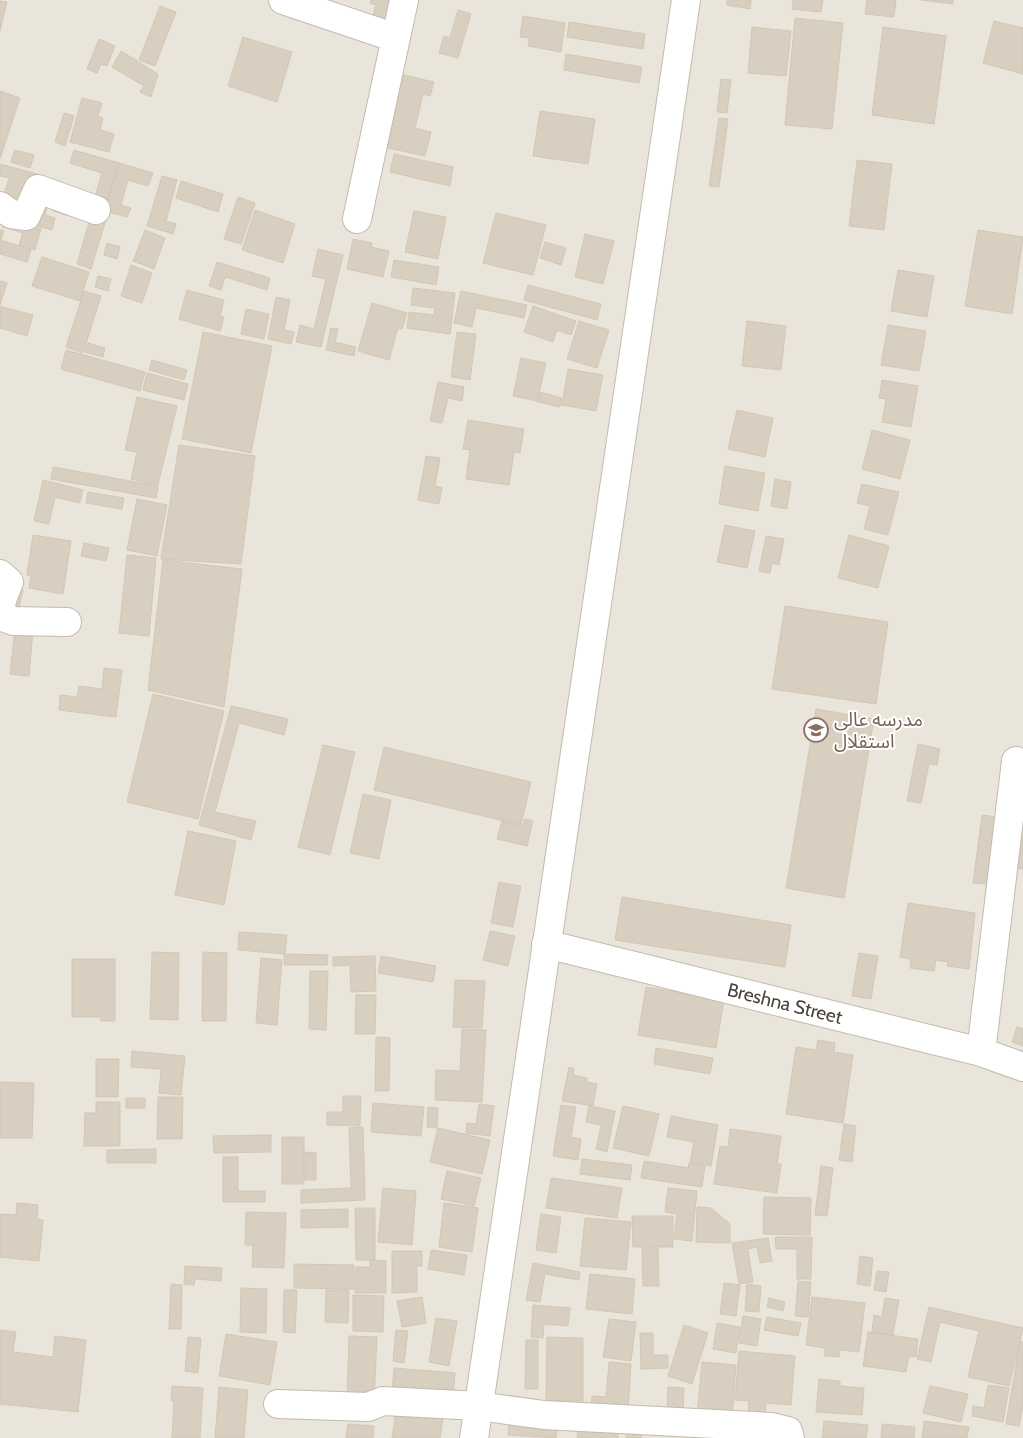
<svg xmlns="http://www.w3.org/2000/svg" width="1023" height="1438" font-family="Cabin,'Noto Sans Arabic',sans-serif">
<style>
.residential{fill:#eae5da}
.building{fill:#d8cfc1;stroke:#d3c7b4}
.lines{fill:none;stroke-linecap:round;stroke-linejoin:round}
.minor-casing{stroke:#c2bbae;stroke-width:30}
.minor{stroke:#fff;stroke-width:28}
.labels{text-anchor:middle;stroke-width:4;stroke-linejoin:round;paint-order:stroke}
.education-label{font-size:19px;fill:#785e54;stroke:#fff;text-anchor:start}
.street-label{font-size:19px;fill:#4b4439;stroke:#fff}
</style>
<rect width="100%" height="100%" fill="#f6f3ec"/>
<!-- residential -->
<path class="residential" d="M0,0H1023V1438H0Z"/>
<!-- building -->
<path class="building" d="M371,0H394L386,31L370,26L376,5L370,3Z
M727,0H751L750,9L727,5Z
M793,0H823L821,12L792,9Z
M867,0H896L894,17L865,14Z
M921,0H953V4Z
M0,1L7,2L0,31Z
M160,6L176,12L155,66L139,60Z
M458,10L471,14L458,58L439,53L444,36L450,38Z
M523,16L565,23L561,52L528,46L530,38L520,37Z
M795,18L843,23L832,129L785,125Z
M994,21L1023,28V74L983,63Z
M569,22L645,34L643,49L567,37Z
M752,27L791,31L786,76L748,73Z
M883,27L946,36L934,124L872,115Z
M243,37L292,52L277,102L228,86Z
M99,39L115,46L107,66L101,64L97,73L87,69Z
M121,51L158,74L151,97L140,92L144,86L112,67Z
M566,54L642,67L639,83L564,70Z
M395,73L434,82L430,96L423,94L415,128L431,132L425,156L379,146Z
M721,79L731,80L727,113L717,112Z
M0,91L20,98L0,159Z
M82,98L102,103L98,116L103,118L100,130L114,134L109,152L70,142Z
M540,111L595,119L588,164L533,156Z
M64,113L74,116L65,146L55,142Z
M719,118L728,119L719,187L709,186Z
M15,150L34,155L30,168L11,162Z
M74,150L119,163L107,201L95,197L102,173L70,163Z
M394,154L453,167L450,186L390,172Z
M857,160L892,164L884,230L849,226Z
M119,163L153,173L148,186L128,180L121,205L131,208L127,217L105,211Z
M0,164L37,174L27,210L3,197L9,178L0,176Z
M162,176L177,180L166,221L176,224L173,234L147,226Z
M181,181L223,194L218,212L176,198Z
M238,197L255,203L241,244L224,239Z
M49,200L45,215L55,218L52,230L33,225Z
M56,200L107,216L91,269L77,264L89,222L53,211Z
M255,210L295,224L283,263L242,250Z
M414,211L446,217L438,259L405,252Z
M496,213L546,225L533,275L483,263Z
M6,218L41,229L35,250L19,245L23,233L3,227Z
M0,230L4,231L1,240L31,250L27,262L0,254Z
M145,230L165,238L154,269L133,261Z
M978,230L1023,237L1012,314L965,306Z
M585,234L614,241L603,284L575,277Z
M353,239L372,243L371,247L389,251L383,277L347,269Z
M545,242L566,248L561,265L540,258Z
M107,243L120,247L117,259L104,255Z
M318,249L343,255L321,347L296,342L300,325L314,329L326,279L312,276Z
M42,257L89,272L80,301L32,286Z
M394,260L439,267L436,285L391,277Z
M217,262L270,278L267,290L225,277L221,290L209,286Z
M131,265L152,273L142,303L121,296Z
M898,270L934,276L927,317L891,311Z
M98,276L111,279L108,291L95,287Z
M0,281L7,283L0,305Z
M528,285L601,304L597,320L524,300Z
M413,288L455,293L450,334L407,328L409,312L434,315L435,308L411,305Z
M187,290L224,300L220,316L224,317L220,331L179,319Z
M84,291L101,296L83,353L66,347Z
M461,291L527,305L524,318L476,308L472,327L454,323Z
M276,297L290,300L284,330L294,332L291,344L268,339Z
M372,303L407,313L402,329L398,328L389,360L358,351Z
M0,306L33,315L27,336L0,328Z
M533,306L576,321L571,335L557,330L553,342L524,332Z
M246,309L269,314L264,339L241,334Z
M579,321L609,330L597,368L567,359Z
M747,321L786,326L781,370L742,366Z
M888,325L926,331L919,371L881,365Z
M331,328L338,329L335,342L356,347L354,356L326,350Z
M203,332L272,346L251,453L182,439Z
M457,332L476,334L470,380L451,377Z
M88,343L105,348L103,357L85,352Z
M66,350L145,372L140,391L61,369Z
M521,358L546,363L537,401L513,396Z
M152,360L187,370L184,380L149,370Z
M568,369L603,375L596,411L562,405Z
M147,373L188,384L184,400L143,390Z
M882,380L918,386L911,427L882,422L886,399L879,398Z
M438,382L464,387L462,401L448,398L442,423L430,421Z
M540,392L562,398L560,407L538,402Z
M137,397L177,406L158,485L131,479L137,452L125,450Z
M737,410L773,418L765,457L728,449Z
M468,420L524,429L520,453L514,452L509,485L466,479L470,450L463,449Z
M872,430L910,440L900,479L862,469Z
M179,445L255,456L241,564L161,559Z
M426,456L440,458L435,486L442,488L439,504L418,500Z
M725,466L765,473L758,511L719,504Z
M53,467L158,486L156,498L51,479Z
M775,479L791,482L787,509L771,506Z
M43,480L83,490L80,503L55,497L49,524L34,521Z
M862,484L899,492L888,535L864,529L870,506L857,503Z
M88,492L124,498L122,509L86,503Z
M137,499L167,505L157,556L127,550Z
M725,525L755,531L747,568L717,562Z
M33,535L71,541L63,594L29,588L31,576L27,575Z
M849,535L889,546L878,588L838,578Z
M766,536L784,539L779,565L772,563L770,573L759,571Z
M84,543L109,548L106,561L81,556Z
M127,555L156,558L149,636L119,633Z
M163,560L242,569L224,707L148,690Z
M11,588L23,590L17,617Z
M785,606L888,622L876,704L772,689Z
M15,628L33,630L29,676L10,674Z
M104,668L122,670L116,717L59,710L60,695L77,697L79,686L102,689Z
M153,694L224,711L198,819L127,802Z
M231,706L288,719L284,735L239,723L215,812L256,821L251,840L199,825Z
M816,709L874,719L844,898L786,888Z
M918,744L940,749L937,765L929,764L921,803L907,801Z
M323,745L355,752L330,855L298,847Z
M384,747L531,782L521,825L374,790Z
M363,794L391,800L379,859L350,853Z
M982,815L996,817L988,884L973,883Z
M525,819L533,821L527,846L497,839L502,821L523,826Z
M188,831L236,841L224,905L175,895Z
M1019,833H1023V869L1013,868Z
M499,882L521,886L513,927L491,923Z
M622,897L791,925L785,967L615,940Z
M908,903L975,913L969,969L947,966L948,962L936,960L934,971L910,968L911,959L900,957Z
M490,931L515,936L508,966L483,960Z
M239,932L287,935L285,954L238,950Z
M152,952L179,953L178,1020L150,1019Z
M203,952L227,953L226,1021H202Z
M859,953L878,956L871,999L852,996Z
M284,954L328,955L327,965H284Z
M375,956L376,991L351,992L350,965L333,966V957Z
M381,956L436,966L433,982L378,973Z
M261,958L282,960L277,1025L256,1023Z
M72,959H115V1021H101V1017H72Z
M310,971H328L326,1030L309,1029Z
M455,980L485,981L482,1028L453,1027Z
M646,987L724,1000L716,1048L638,1035Z
M356,995H376L375,1034H355Z
M1017,1027L1023,1029V1046L1012,1042Z
M462,1029L486,1030L482,1102L435,1100L436,1070L460,1071Z
M376,1037L390,1038L389,1091H375Z
M818,1040L835,1043L834,1052L853,1055L843,1123L786,1114L796,1047L816,1050Z
M656,1048L713,1058L710,1074L654,1064Z
M132,1051L185,1056L181,1095L159,1093L161,1069L131,1067Z
M96,1059H119L118,1097H96Z
M569,1067L574,1069L573,1075L587,1078V1082L597,1084L593,1106L562,1101Z
M0,1082L34,1083L32,1138H0Z
M343,1096H361L360,1126L327,1125V1112H343Z
M158,1097H183L182,1139H157Z
M126,1098H145V1108H126Z
M96,1102H120V1146H84L85,1113H96Z
M373,1103L424,1107L421,1136L371,1132Z
M479,1104L494,1106L490,1136L466,1133L467,1123L476,1124Z
M561,1105L576,1107L571,1137L581,1139L578,1160L553,1156Z
M589,1106L615,1111L607,1152L596,1149L601,1125L586,1122Z
M623,1106L659,1114L649,1156L613,1148Z
M428,1107L438,1108L437,1128L427,1127Z
M671,1116L718,1125L711,1166L690,1162L694,1142L667,1137Z
M844,1124L856,1126L852,1162L839,1160Z
M363,1127L365,1200L301,1203V1190L351,1188L349,1128Z
M438,1128L490,1140L482,1174L430,1162Z
M730,1129L781,1136L777,1164H781L777,1193L714,1184L720,1146L728,1147Z
M271,1135V1152L214,1153L213,1136Z
M282,1137H304V1184H282Z
M156,1149V1163H107V1150Z
M305,1152L316,1153V1180H305Z
M223,1157H238V1191H265V1202H223Z
M582,1159L632,1165L630,1180L580,1174Z
M644,1161L688,1168L689,1163L705,1166L702,1187L641,1178Z
M821,1166L833,1168L827,1216L815,1215Z
M447,1171L481,1178L474,1206L441,1199Z
M551,1178L622,1188L617,1218L546,1208Z
M383,1188L416,1191L412,1245L378,1242Z
M668,1188L697,1191L692,1241L674,1239L677,1214L665,1212Z
M764,1197L811,1198L810,1235L763,1234Z
M17,1203L38,1205L37,1219L43,1220L39,1261L0,1257V1214L16,1215Z
M444,1203L478,1208L472,1252L439,1247Z
M697,1207L711,1208L730,1224V1243L696,1242Z
M355,1208H375V1260H356Z
M348,1209V1227L301,1228V1210Z
M246,1212L286,1213L284,1268L252,1267L253,1245H245Z
M541,1214L561,1217L556,1253L536,1250Z
M632,1216H673V1247H633Z
M585,1218L631,1222L626,1270L580,1266Z
M775,1237H812L811,1279H797V1249H776Z
M768,1238L772,1261L760,1263L757,1247L748,1249L753,1282L739,1284L732,1243Z
M642,1248H658L659,1286H643Z
M431,1250L467,1255L464,1275L428,1269Z
M392,1251H422V1266H417V1292L392,1293Z
M860,1256L873,1258L870,1286L857,1284Z
M370,1260L386,1261V1293H355L356,1267H370Z
M533,1263L580,1272L579,1280L545,1274L540,1302L526,1300Z
M294,1264L354,1265V1289L294,1288Z
M185,1266L222,1268L221,1281L195,1279L194,1285L184,1284Z
M877,1271L889,1272L886,1292L874,1290Z
M590,1274L635,1279L632,1314L586,1309Z
M798,1281L811,1282L808,1317L795,1316Z
M724,1283L740,1285L736,1316L720,1314Z
M171,1284L182,1285L181,1329H169Z
M747,1284L761,1286L759,1312L745,1311Z
M241,1288L267,1289L266,1333L240,1332Z
M284,1290H297L295,1333L283,1332Z
M326,1290H349L348,1323L325,1322Z
M353,1295L384,1296L383,1332L353,1331Z
M422,1297L426,1323L402,1327L397,1301Z
M812,1297L865,1303L859,1352L840,1350L839,1357L824,1356L825,1348L806,1345Z
M769,1298L785,1302L783,1311L767,1307Z
M885,1298L899,1300L893,1335L872,1332L874,1315L882,1317Z
M533,1305L570,1308L568,1326L544,1324L543,1338L531,1337Z
M929,1307L1023,1328L1009,1386L968,1377L979,1331L940,1322L931,1362L917,1359Z
M743,1316L761,1319L757,1346L739,1343Z
M767,1317L801,1323L798,1336L764,1330Z
M436,1318L457,1321L449,1366L429,1362Z
M609,1319L636,1322L631,1361L603,1357Z
M717,1323L740,1327L736,1353L713,1349Z
M684,1325L708,1333L692,1384L668,1376Z
M0,1330L16,1332L13,1352L53,1357L55,1336L86,1340L78,1412L0,1404Z
M396,1330L408,1331L404,1363L393,1361Z
M868,1332L918,1339L916,1357L909,1356L906,1372L863,1366Z
M640,1333H653V1355H668V1368L641,1369Z
M226,1334L277,1342L270,1385L219,1376Z
M349,1336L377,1337L374,1401L347,1400Z
M188,1337L201,1338L198,1373L185,1371Z
M547,1337L583,1338V1401H546Z
M526,1340H538V1389H525Z
M1020,1341L1023,1342V1405L1019,1426L1006,1424Z
M739,1351L795,1356L791,1405L766,1403L765,1413L748,1412L749,1401L735,1400Z
M609,1362L631,1364L628,1409L591,1407L592,1396L606,1397Z
M702,1362L736,1365L732,1419L697,1416Z
M394,1368L455,1373L453,1398L392,1393Z
M819,1379L840,1381V1386L864,1388L862,1415L816,1412Z
M988,1385L1009,1388L1003,1422L972,1416L973,1406L984,1408Z
M172,1386L203,1388L200,1438H172L174,1401H171Z
M930,1386L968,1394L961,1422L923,1413Z
M219,1387L248,1390L244,1438H215Z
M668,1387L684,1388L683,1413L667,1412Z
M397,1404L444,1411L440,1438H392Z
M510,1414L558,1420L556,1438L508,1435Z
M824,1421L868,1425L866,1438H822Z
M924,1421L969,1427L967,1438H922Z
M348,1424L374,1426L373,1438H346Z
M579,1424L618,1426V1438H577Z
M882,1424L915,1427L914,1438H881Z
M627,1427L642,1429L641,1438H626Z"/>
<g class="lines">
<!-- minor casing -->
<g class="minor-casing">
<path id="minor" d="M283,0L396,38
M0,206L11,214L26,216L38,189L96,210
M357,219L404,0
M0,574L9,582L2,600L0,616L13,621L67,622
M546,944L981,1052L1023,1067
M981,1052L1016,761
M278,1404L368,1407L383,1401L479,1406L544,1415L772,1427L788,1431L790,1438
M474,1438L686,0"/>
</g>
<!-- minor -->
<use href="#minor" class="minor"/>
</g>
<!-- icons -->
<defs>
<g id="school-ring" transform="scale(1.25)"><circle r="9.5" fill="#fff" stroke="#8d6e63" stroke-width="1.5"/><path d="M0-5L7-2L0 1L-7-2ZM-4 1L0 2.5L4 1V4Q0 6-4 4Z" fill="#8d6e63"/></g>
</defs>
<g fill-rule="evenodd">
<use href="#school-ring" x="816" y="730"/>
</g>
<g class="labels">
<!-- education labels -->
<g class="education-label">
<text x="834" y="726">مدرسه عالی<tspan x="834" dy="22">استقلال</tspan></text>
</g>
<!-- street labels -->
<g class="street-label">
<text transform="translate(785 1003) rotate(14)" y="7">Breshna Street</text>
</g>
</g>
</svg>
